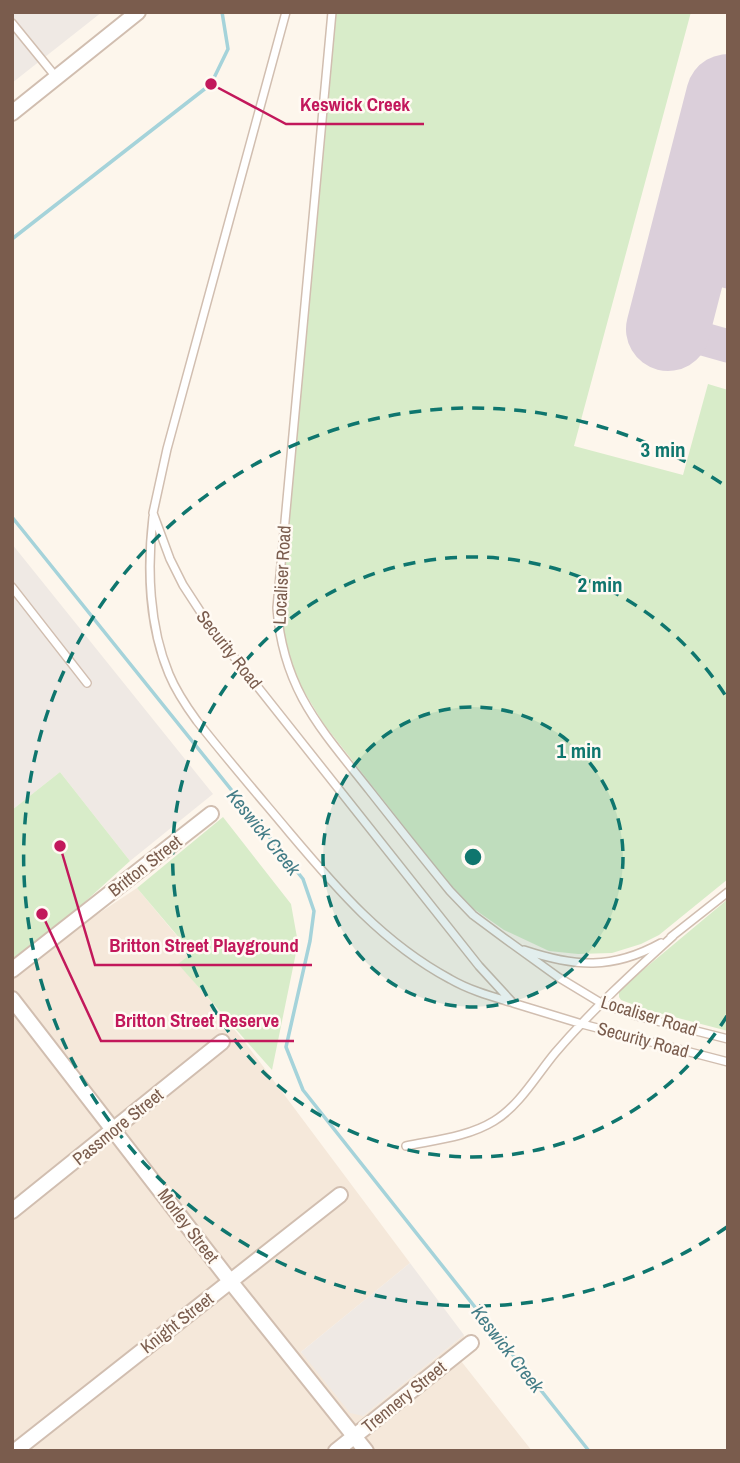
<svg xmlns="http://www.w3.org/2000/svg" width="740" height="1463" font-family="'Archivo Narrow',sans-serif">
<style>
.residential{fill:#f5e8da}
.industrial{fill:#efe9e4}
.green{fill:#d8ecc9}
.lines{fill:none;stroke-linecap:round;stroke-linejoin:round}
.stream{stroke:#a5d3da;stroke-width:3.5}
.taxiway{stroke:#dbcfda;stroke-width:33}
.runway{stroke:#dbcfda;stroke-width:84}
.service-casing{stroke:#d1beb0;stroke-width:10}
.minor-casing{stroke:#d1beb0;stroke-width:18}
.service{stroke:#fff;stroke-width:7}
.minor{stroke:#fff;stroke-width:14}
.ring{fill:none;stroke:#0f766e;stroke-width:3.5;stroke-dasharray:12 9}
.labels{text-anchor:middle;stroke-width:5;stroke-linejoin:round;paint-order:stroke}
.street-label{font-size:18px;fill:#7a5c4d;stroke:#fffaf3}
.water-label{font-size:19px;font-style:italic;fill:#437c86;stroke:#fffaf3}
.centre{fill:#0f766e;stroke:#fffaf3;stroke-width:3.5}
.ring-label{font-size:21px;text-anchor:middle;font-weight:bold;fill:#0f766e;stroke:#fffaf3;stroke-width:5;stroke-linejoin:round;paint-order:stroke}
.leader{fill:none;stroke:#c2185b;stroke-width:2.5}
.callout-dot{fill:#c2185b;stroke:#fffaf3;stroke-width:2.5}
.callout-label{font-size:19px;text-anchor:middle;font-weight:bold;fill:#c2185b;stroke:#fffaf3;stroke-width:5;stroke-linejoin:round;paint-order:stroke}
</style>
<rect width="100%" height="100%" fill="#fdf6ec"/>
<!-- residential -->
<path class="residential" d="M137,888L192,954L179,964L244,1041L410,1263L301,1352L363,1416L464,1335L461,1361L532,1451H12V971Z"/>
<!-- industrial -->
<path class="industrial" d="M12,12H102L12,83Z
M12,544L213,794L130,861L60,772L12,810Z
M410,1263L464,1335L363,1416L350,1413L301,1352Z"/>
<!-- green -->
<path class="green" d="M335,12H691L574,446L683,475L708,384L728,390V879L659,935L641,944L612,953L578,954L549,951L504,930L474,909L446,880L323,723L299,683L287,652L281,611L333,43Z
M60,772L130,861L12,968V810Z
M223,817L291,904L298,943L272,1070L178,964L192,953L137,888Z
M728,899V1031L651,1011L621,1000L619,997V990Z"/>
<g class="lines">
<!-- stream -->
<path class="stream" d="M12,239L211,84L228,49L222,12
M12,517L303,879L314,911L310,941L286,1047L303,1090L589,1451"/>
<!-- taxiway -->
<path class="taxiway" d="M711,159C709,201 710,233 728,272
M668,329L728,346"/>
<!-- runway -->
<path class="runway" d="M668,329L728,96"/>
<!-- service casing -->
<g class="service-casing">
<path id="service" d="M286,12L167,449L153,513L170,559L183,585L211,628L479,966L513,1003L582,1024L728,1062
M332,12L277,608C283,690 321,729 370,791C396,824 423,858 450,891L473,915L504,938L558,977L601,1003L637,1016L728,1039
M12,23L56,77
M153,517C147,568 149,626 169,674C176,691 186,706 197,721C227,759 258,795 289,832C337,889 383,943 450,979C469,990 490,996 510,1002
M12,587L87,683
M671,937L728,892
M524,950C575,967 612,970 661,943
M406,1146C435,1140 468,1137 494,1121C519,1106 536,1076 555,1053C591,1011 632,973 673,936"/>
</g>
<!-- minor casing -->
<g class="minor-casing">
<path id="minor" d="M12,113L138,12
M12,970L211,814
M12,999L230,1281L366,1451
M12,1211L222,1042
M15,1451L340,1195
M336,1451L471,1343"/>
</g>
<!-- service -->
<use href="#service" class="service"/>
<!-- minor -->
<use href="#minor" class="minor"/>
</g>
<!-- distance rings -->
<circle cx="473" cy="857" r="150" fill="#0f766e" fill-opacity=".12"/>
<g class="ring">
<circle cx="473" cy="857" r="150"/>
<path d="M727 1016A300 300 0 1 1 727 698"/>
<path d="M727 1227A449 449 0 1 1 727 487"/>
</g>
<g class="labels">
<!-- street labels -->
<g class="street-label">
<text transform="translate(282 575) rotate(-87)" y="6">Localiser Road</text>
<text transform="translate(229 650) rotate(52)" y="6">Security Road</text>
<text transform="translate(145 866) rotate(-38)" y="6">Britton Street</text>
<text transform="translate(649 1016) rotate(17)" y="6">Localiser Road</text>
<text transform="translate(643 1040) rotate(15)" y="6">Security Road</text>
<text transform="translate(118 1127) rotate(-39)" y="6">Passmore Street</text>
<text transform="translate(188 1226) rotate(53)" y="6">Morley Street</text>
<text transform="translate(177 1323) rotate(-38)" y="6">Knight Street</text>
<text transform="translate(404 1397) rotate(-39)" y="6">Trennery Street</text>
</g>
<!-- water labels -->
<g class="water-label">
<text transform="translate(264 832) rotate(51)" y="7">Keswick Creek</text>
<text transform="translate(508 1349) rotate(52)" y="7">Keswick Creek</text>
</g>
</g>
<circle cx="473" cy="857" r="10" class="centre"/>
<g class="ring-label">
<text x="663" y="457">3 min</text>
<text x="600" y="592">2 min</text>
<text x="579" y="758">1 min</text>
</g>
<!-- callouts -->
<path class="leader" d="M211 84L286 124H424M60 846L95 965H312M42 914L101 1041H294"/>
<g class="callout-dot">
<circle cx="211" cy="84" r="7"/>
<circle cx="60" cy="846" r="7"/>
<circle cx="42" cy="914" r="7"/>
</g>
<g class="callout-label">
<text x="355" y="111">Keswick Creek</text>
<text x="204" y="952">Britton Street Playground</text>
<text x="197" y="1027">Britton Street Reserve</text>
</g>
<!-- border -->
<rect width="740" height="1463" fill="none" stroke="#7a5c4d" stroke-width="28"/>
</svg>
